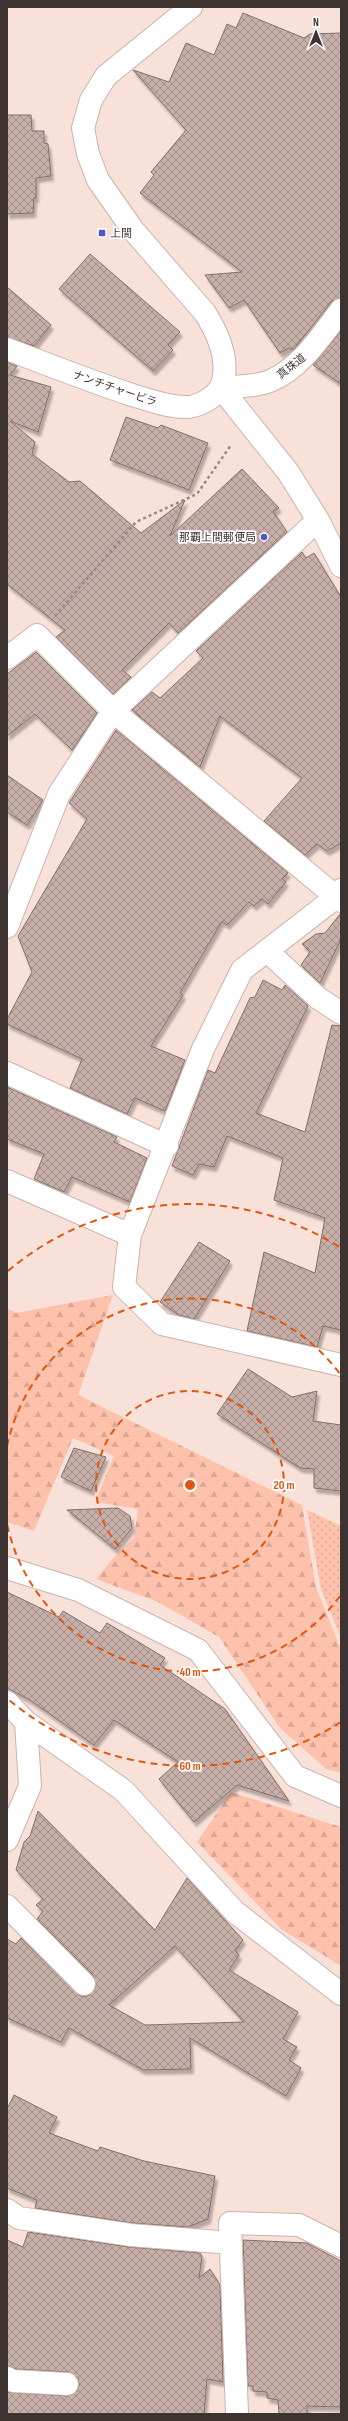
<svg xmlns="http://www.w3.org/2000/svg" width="348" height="2421" font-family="'Sofia Sans Condensed','Noto Sans JP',sans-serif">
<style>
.forest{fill:url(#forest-firs)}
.park{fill:url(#park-dots)}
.building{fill:url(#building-cross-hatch);stroke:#836f68;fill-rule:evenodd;filter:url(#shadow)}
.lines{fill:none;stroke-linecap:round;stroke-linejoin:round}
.minor-casing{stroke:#cab4ac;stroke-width:24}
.path{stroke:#998984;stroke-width:2.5;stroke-dasharray:3 3;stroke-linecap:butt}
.minor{stroke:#fff;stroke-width:22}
.ring{fill:none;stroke:#df570e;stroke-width:2;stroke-dasharray:7 5}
.poi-dot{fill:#5155cb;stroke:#fff;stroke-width:1.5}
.labels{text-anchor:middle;stroke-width:3.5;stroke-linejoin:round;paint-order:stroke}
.poi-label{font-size:11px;fill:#3d3431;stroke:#fff;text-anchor:start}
.street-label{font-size:11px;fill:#3d3431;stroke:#fff}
.centre{fill:#df570e;stroke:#fff;stroke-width:2}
.ring-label{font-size:12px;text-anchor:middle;font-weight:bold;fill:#df570e;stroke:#fff;stroke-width:3.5;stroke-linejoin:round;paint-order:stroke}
</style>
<defs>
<pattern id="forest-firs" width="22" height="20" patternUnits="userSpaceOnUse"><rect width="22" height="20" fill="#fec1ac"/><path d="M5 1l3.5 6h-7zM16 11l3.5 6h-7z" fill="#dba694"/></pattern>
<pattern id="park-dots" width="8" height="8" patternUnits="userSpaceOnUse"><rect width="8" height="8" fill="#fec1ac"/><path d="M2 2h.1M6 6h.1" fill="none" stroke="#dba694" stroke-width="1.8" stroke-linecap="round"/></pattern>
<pattern id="building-cross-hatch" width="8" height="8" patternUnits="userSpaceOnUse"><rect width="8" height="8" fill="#c6afa8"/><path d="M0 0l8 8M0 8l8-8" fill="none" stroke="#a28f89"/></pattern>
<filter id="shadow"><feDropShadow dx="2.5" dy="4.5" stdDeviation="1" flood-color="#0004"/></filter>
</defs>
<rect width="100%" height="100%" fill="#f8e1d9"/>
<!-- forest -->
<path class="forest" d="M113,1295L78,1395L302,1505L316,1587L341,1650V1773L326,1769L280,1728L219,1637L158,1602L96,1579L117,1554L134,1538L138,1509L95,1502L114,1456L73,1438L34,1531L7,1522V1308L16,1313Z
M231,1792L341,1827V1966L281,1929L197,1842Z"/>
<!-- park -->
<path class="park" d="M307,1510L341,1526V1638L321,1589Z"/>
<!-- building -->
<path class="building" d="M243,13L304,38L310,34L341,33V298L331,302L293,350L289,348L280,353L244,300L229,308L205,275L242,272L140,193L154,175L151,172L186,130L133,70L169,82L186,43L214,55L227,24L236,28Z
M7,115H31L32,131H44V143L48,144L51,176L36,178V198H34L33,213L7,214Z
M90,254L180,332L168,345L173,350L153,371L59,289Z
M7,287L51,325L34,346L7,337Z
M341,331V384L313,365Z
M7,362L17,366L10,375L51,387L38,432L10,421L35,442L32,454L69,482L80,481L141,533L185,500L170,536L242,469L279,508L273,511L287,532L178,633L169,623L122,670L131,677L113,694L56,637L65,630L7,584Z
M126,417L158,428L161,425L208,443L189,490L110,460Z
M302,552L306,558L314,553L341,597V843L327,851L317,844L305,855L264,821L302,778L220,716L200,767L132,710L152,692L160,698L203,658L196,651Z
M36,652L97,713L72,750L35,714L7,736V674Z
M116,730L288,873L282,879L286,882L268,904L262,899L254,906L249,902L227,925L222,921L180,993L183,995L151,1046L185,1060L165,1111L135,1098L127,1114L70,1088L82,1059L7,1024V1019L32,972L18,936L87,819L69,803Z
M7,775L43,800L27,825L7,812Z
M341,913V939L320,983L301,965L310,952L302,944L316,934L325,933Z
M263,980L282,990L285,985L308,1006L256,1113L305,1132L332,1025L341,1026V1330L323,1326L317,1347L247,1331L264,1252L315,1273L325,1218L274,1200L283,1158L227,1136L214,1167L199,1164L193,1175L172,1166L208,1070L215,1073L250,998L255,997Z
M7,1087L117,1137L114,1142L147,1158L130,1202L72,1177L64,1192L34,1179L44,1154L7,1139Z
M199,1242L230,1261L194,1319L179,1315L160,1302Z
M248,1369L292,1397L317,1391L313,1421L341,1425V1491L314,1488V1469L300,1468L217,1414Z
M74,1448L106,1457L91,1491L61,1477Z
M118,1508L130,1516L132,1528L115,1549L67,1510Z
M7,1592L59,1617L63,1611L100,1633L107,1623L165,1658L160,1665L225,1709L289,1801L237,1785L194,1822L159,1779L178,1762L114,1720L94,1745L30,1700L7,1688Z
M38,1811L155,1930L187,1878L243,1940L235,1951L239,1955L229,1970L298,2012L283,2039L297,2047L289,2060L301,2068L286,2096L190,2038L191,2069L143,2070L69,2028L61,2042L7,2018V1939L16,1944L21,1938L80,1996H88L96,1987L93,1975L37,1919L43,1911L36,1905L43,1899L16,1870L24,1842L30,1836ZM175,1946L244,2022L145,2025L109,2005Z
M14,2095L57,2117L49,2133L98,2151L100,2147L144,2161L215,2176L208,2219L188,2227L132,2223L35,2208L37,2200L7,2188V2109Z
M28,2232L129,2247L200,2253L202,2256L199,2278L210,2269L220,2285L223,2382L207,2379L204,2414H7V2392L67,2396L77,2391L79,2385L78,2378L68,2372L16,2369L7,2366V2240L23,2247Z
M243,2240L307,2243L341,2261V2407L307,2406V2414H279L278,2400L267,2398V2392L253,2391V2386H248Z"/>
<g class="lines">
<!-- minor casing -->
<g class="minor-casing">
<path id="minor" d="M7,349C49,365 90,381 132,395C150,400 170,408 189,407C202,405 220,395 223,381C229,357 217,332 205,313L133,230L98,180L88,154L83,128L91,100L106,76L191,7
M221,388L288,472L318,520L341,566
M221,388C236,386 256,387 270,381C301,368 321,336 341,310
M7,658L37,635L113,711L341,901
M341,890L335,898L242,970L203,1049L130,1235L124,1287L162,1324L341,1365
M7,927L59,794L113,711L318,520
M267,951L318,998L341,1013
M7,1073L167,1146
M7,1181L130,1235
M7,1568L78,1590L198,1650L295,1776L341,1796
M7,1702L26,1722L123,1790L235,1912L341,1994
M7,1840L30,1786L26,1722
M7,1906L84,1984
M7,2210L19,2218L131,2235L231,2243
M7,2378L13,2381L67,2384
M237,2414L230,2223L299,2225L341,2246"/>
</g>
<!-- path -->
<path class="path" d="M55,616L136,522L197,494L231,445"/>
<!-- minor -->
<use href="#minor" class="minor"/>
</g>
<!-- distance rings -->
<g class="ring">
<circle cx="190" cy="1485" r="94"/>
<path d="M340 1596A187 187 0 0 1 7 1524M7 1446A187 187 0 0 1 340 1374"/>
<path d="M341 1722A281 281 0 0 1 8 1699M8 1271A281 281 0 0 1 341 1248"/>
</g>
<!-- markers -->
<g class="poi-dot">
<rect x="98" y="229" width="8" height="8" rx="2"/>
<circle cx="264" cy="537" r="4"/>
</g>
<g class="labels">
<!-- poi labels -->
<g class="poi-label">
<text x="110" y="237">上間</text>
<text x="256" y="541" text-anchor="end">那覇上間郵便局</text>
</g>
<!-- street labels -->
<g class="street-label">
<text transform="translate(291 366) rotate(-38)" y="4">真珠道</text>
<text transform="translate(115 388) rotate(19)" y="4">ナンチチャービラ</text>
</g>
</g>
<circle cx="190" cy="1485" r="6" class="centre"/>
<g class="ring-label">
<text x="284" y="1489">20 m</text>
<text x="190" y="1676">40 m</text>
<text x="190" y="1770">60 m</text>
</g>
<!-- border -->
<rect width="348" height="2421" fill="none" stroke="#3d3431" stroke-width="16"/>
<!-- north arrow -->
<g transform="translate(316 32)" stroke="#ffffff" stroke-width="3" paint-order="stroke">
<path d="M0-3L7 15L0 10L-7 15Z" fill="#3d3431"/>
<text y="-6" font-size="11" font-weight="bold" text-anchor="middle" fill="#3d3431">N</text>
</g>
</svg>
